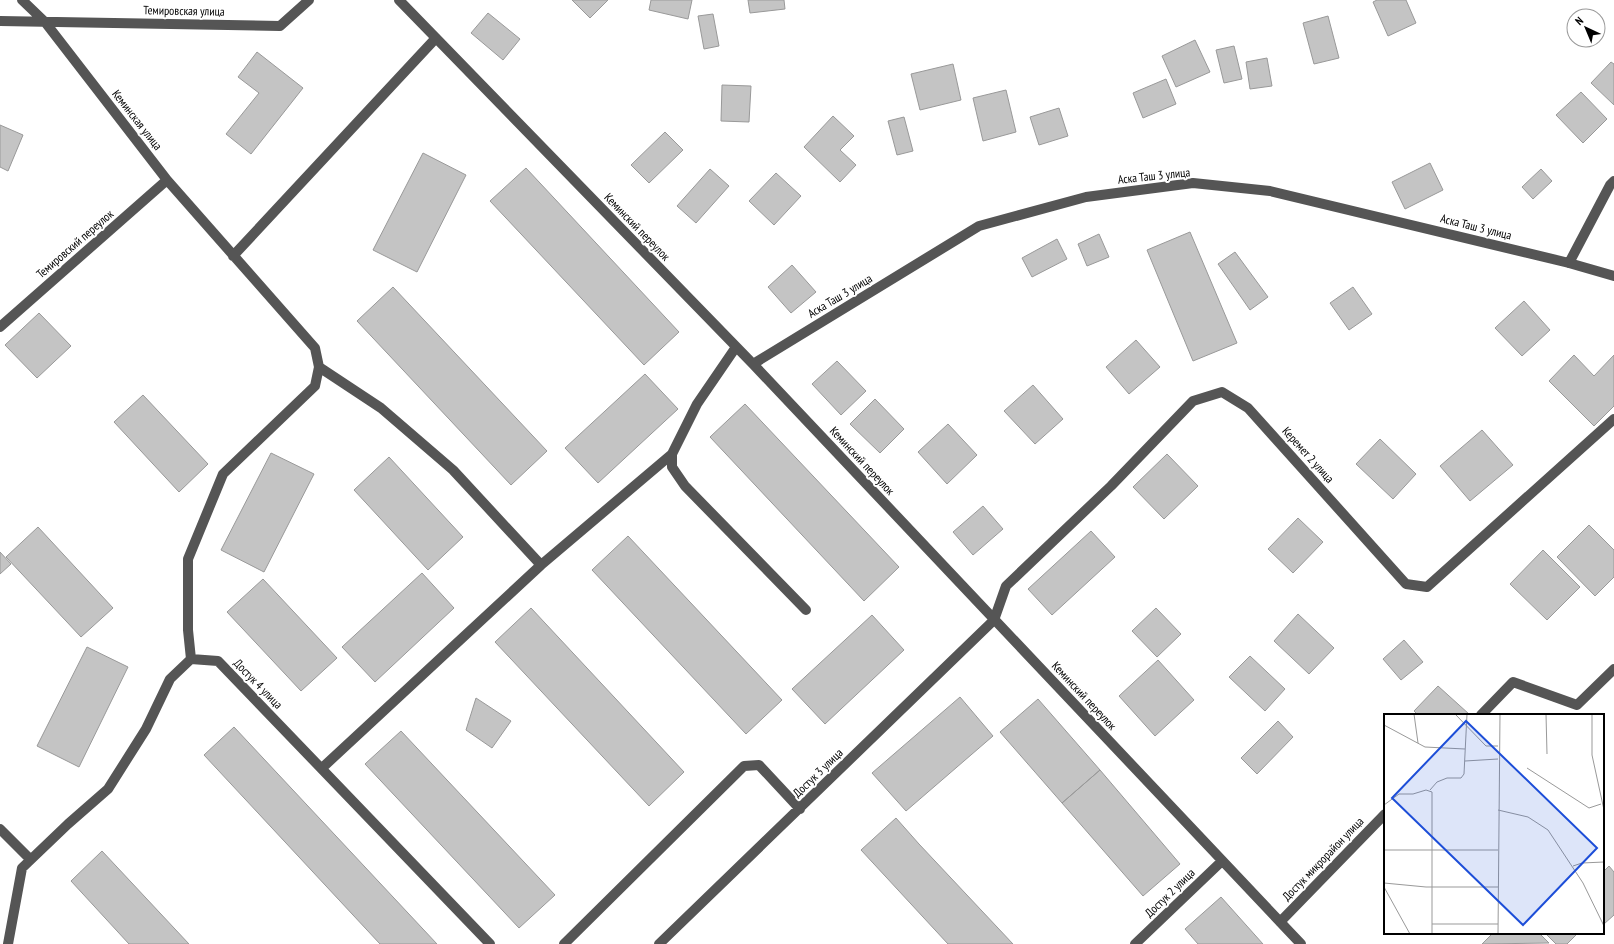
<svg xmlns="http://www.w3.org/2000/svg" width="1614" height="944" font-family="'PT Sans Narrow',sans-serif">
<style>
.building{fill:#c4c4c4;stroke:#999}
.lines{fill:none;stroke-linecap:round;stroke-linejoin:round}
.minor{stroke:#555;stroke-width:10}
.labels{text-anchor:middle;stroke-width:4;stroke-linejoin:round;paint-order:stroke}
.street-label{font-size:12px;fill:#000;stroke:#fff}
.inset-road{fill:none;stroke:#999;stroke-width:1}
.view{fill:#1d4ed8;fill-opacity:0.15;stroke:#1d4ed8;stroke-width:2}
.inset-edge{fill:none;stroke:#000;stroke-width:2}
</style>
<rect width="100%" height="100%" fill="#fff"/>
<!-- building -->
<path class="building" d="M572,0H608L590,18Z
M651,0H692L688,19L649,10Z
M748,0H784L785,9L750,13Z
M1377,0H1406L1416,23L1388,36L1373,2Z
M488,13L520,39L503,60L471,33Z
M713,14L719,46L704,49L698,16Z
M1328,16L1339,58L1314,64L1303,23Z
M1195,40L1210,72L1176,87L1162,56Z
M1234,46L1242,79L1224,83L1216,50Z
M257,52L303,88L251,154L226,134L259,93L238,77Z
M1267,58L1272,86L1250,89L1246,62Z
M1611,62L1614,64V105L1591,83Z
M953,64L961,100L920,110L911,74Z
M1166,79L1176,104L1143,118L1133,93Z
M722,85L751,86L749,122L721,121Z
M1006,90L1016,132L983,141L973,98Z
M1581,92L1607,119L1583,143L1556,115Z
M1059,108L1068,136L1039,145L1030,117Z
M833,116L854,136L840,150L856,165L840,182L804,147Z
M904,117L913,151L897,155L888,121Z
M0,125L23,135L8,171L0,167Z
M665,132L683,150L649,183L631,165Z
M423,153L466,175L417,272L373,250Z
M1430,163L1443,190L1405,209L1392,182Z
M526,168L679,332L644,365L490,201Z
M710,169L729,186L696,223L677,206Z
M1541,169L1552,181L1533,199L1522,187Z
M776,173L801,196L774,225L749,201Z
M1190,232L1237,343L1193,361L1147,250Z
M1099,234L1109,257L1087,266L1078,244Z
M1057,239L1067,259L1032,277L1022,258Z
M1235,252L1268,297L1250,310L1218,264Z
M792,265L816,292L791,313L768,287Z
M393,287L547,451L511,485L357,321Z
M1353,287L1372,314L1349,330L1330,303Z
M1524,301L1550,330L1522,356L1495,328Z
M39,313L71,346L37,378L5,345Z
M1136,340L1160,367L1129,394L1106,367Z
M1574,355L1594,376L1614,355V406L1594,426L1549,381Z
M837,361L866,391L841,415L812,384Z
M645,374L678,409L598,483L565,448Z
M1033,385L1063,419L1035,444L1004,411Z
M143,395L208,464L179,492L114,422Z
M875,399L904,429L880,453L850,424Z
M745,404L899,567L864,601L710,437Z
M948,424L977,455L947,484L918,452Z
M1482,430L1513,465L1470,501L1440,466Z
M1380,439L1416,474L1393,499L1356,464Z
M271,453L314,474L264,572L221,550Z
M1167,454L1198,486L1164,519L1133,487Z
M389,457L463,537L428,570L354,490Z
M983,506L1003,529L973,555L953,532Z
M1298,518L1323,542L1293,573L1268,549Z
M1589,525L1614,550V577L1595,596L1557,557Z
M38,527L113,608L81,637L6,557Z
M1091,531L1115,557L1052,615L1028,589Z
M628,536L782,700L746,734L592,570Z
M1543,550L1580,587L1547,620L1510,584Z
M0,552L11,564L0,574Z
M422,573L454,608L375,682L342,647Z
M263,579L337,658L301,691L227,612Z
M531,608L684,772L649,806L495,642Z
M1156,608L1181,634L1157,657L1132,631Z
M1298,614L1334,648L1309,674L1274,641Z
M872,615L904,650L825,724L792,689Z
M1404,640L1423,662L1401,680L1383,659Z
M87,647L128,667L79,767L37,746Z
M1250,656L1285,689L1265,711L1229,677Z
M1158,660L1194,700L1155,736L1119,696Z
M1438,686L1469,714L1468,715H1418L1414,711Z
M960,697L993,736L906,811L872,773Z
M476,698L511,721L492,748L466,730Z
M1038,699L1100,770L1062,803L1000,732Z
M1278,721L1293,737L1257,774L1241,758Z
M234,727L437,944H380L204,755Z
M401,731L555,895L519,928L365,764Z
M1100,770L1180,864L1143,896L1062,803Z
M896,818L919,844L1013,944H948L861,850Z
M102,851L189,944H129L71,881Z
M1609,866L1614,872V915L1604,924L1603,923V872Z
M1221,897L1263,944H1198L1185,929Z
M1493,933H1539L1549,943L1482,944Z
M1545,933H1578L1567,944H1556Z"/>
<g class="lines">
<!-- minor -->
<path class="minor" d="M22,0L45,22L167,180L315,348L319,367L315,386L223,474L188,559V630L191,659
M399,0L753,364L1301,944
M0,21L280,26L309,0
M233,256L436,38
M1569,263L1610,185L1614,181
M0,327L167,180
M736,347L697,404L672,454V467L685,486L806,610
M753,364L979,226L1086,197L1193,183L1270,191L1569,263L1614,276
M319,367L381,408L453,470L541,565L672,454
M1481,715L1513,682L1577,705L1614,669
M322,768L541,565
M0,829L30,859
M1280,922L1385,814
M8,944L22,868L68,824L108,789L146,729L170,679L191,659L218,661L490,944
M564,944L744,766L759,765L800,809
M659,944L994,620L1006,586L1111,486L1193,401L1222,392L1248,408L1406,584L1427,587L1614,419
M1135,944L1222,861"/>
</g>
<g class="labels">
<!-- street labels -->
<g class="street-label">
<text transform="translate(184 11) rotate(1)" y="4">Темировская улица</text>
<text transform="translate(137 120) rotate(52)" y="4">Кеминская улица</text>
<text transform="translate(1154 176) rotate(-6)" y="4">Аска Таш 3 улица</text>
<text transform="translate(637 227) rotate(46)" y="4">Кеминский переулок</text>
<text transform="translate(1476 227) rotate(14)" y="4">Аска Таш 3 улица</text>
<text transform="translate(75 244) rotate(-41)" y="4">Темировский переулок</text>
<text transform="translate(840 296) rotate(-31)" y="4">Аска Таш 3 улица</text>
<text transform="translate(1308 455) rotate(48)" y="4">Керемет 2 улица</text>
<text transform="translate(862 461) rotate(47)" y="4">Кеминский переулок</text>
<text transform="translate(258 684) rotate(46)" y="4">Достук 4 улица</text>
<text transform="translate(1084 696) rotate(47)" y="4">Кеминский переулок</text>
<text transform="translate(818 773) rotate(-44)" y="4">Достук 3 улица</text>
<text transform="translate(1323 859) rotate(-46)" y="4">Достук микрорайон улица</text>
<text transform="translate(1170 893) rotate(-44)" y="4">Достук 2 улица</text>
</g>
</g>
<!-- overview -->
<g transform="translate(1384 714)">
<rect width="220" height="220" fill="#fff"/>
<path class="inset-road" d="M30,0L34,29M71,0L102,32H114M162,0L163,40M208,0V41L220,96M0,11L41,33L81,35M81,47L114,45M143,54L205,94L217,90M46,76L53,68L63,64H77L80,60L83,0M0,91L15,80H29L42,76L48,78V220M114,96L144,103L164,116L199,169L220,212M0,136H114M189,152L198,149L220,148M0,169L42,173H114M0,173L26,220M48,210H114M114,220L116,0"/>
<path class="view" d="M82,7L213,134L139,211L8,84Z"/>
<rect width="220" height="220" class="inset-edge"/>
</g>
<!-- north arrow -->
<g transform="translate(1586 28) rotate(316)"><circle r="19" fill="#ffffff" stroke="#999999"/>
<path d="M0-3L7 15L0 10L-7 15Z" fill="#000000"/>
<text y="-6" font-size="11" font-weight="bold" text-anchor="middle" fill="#000000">N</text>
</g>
</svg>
